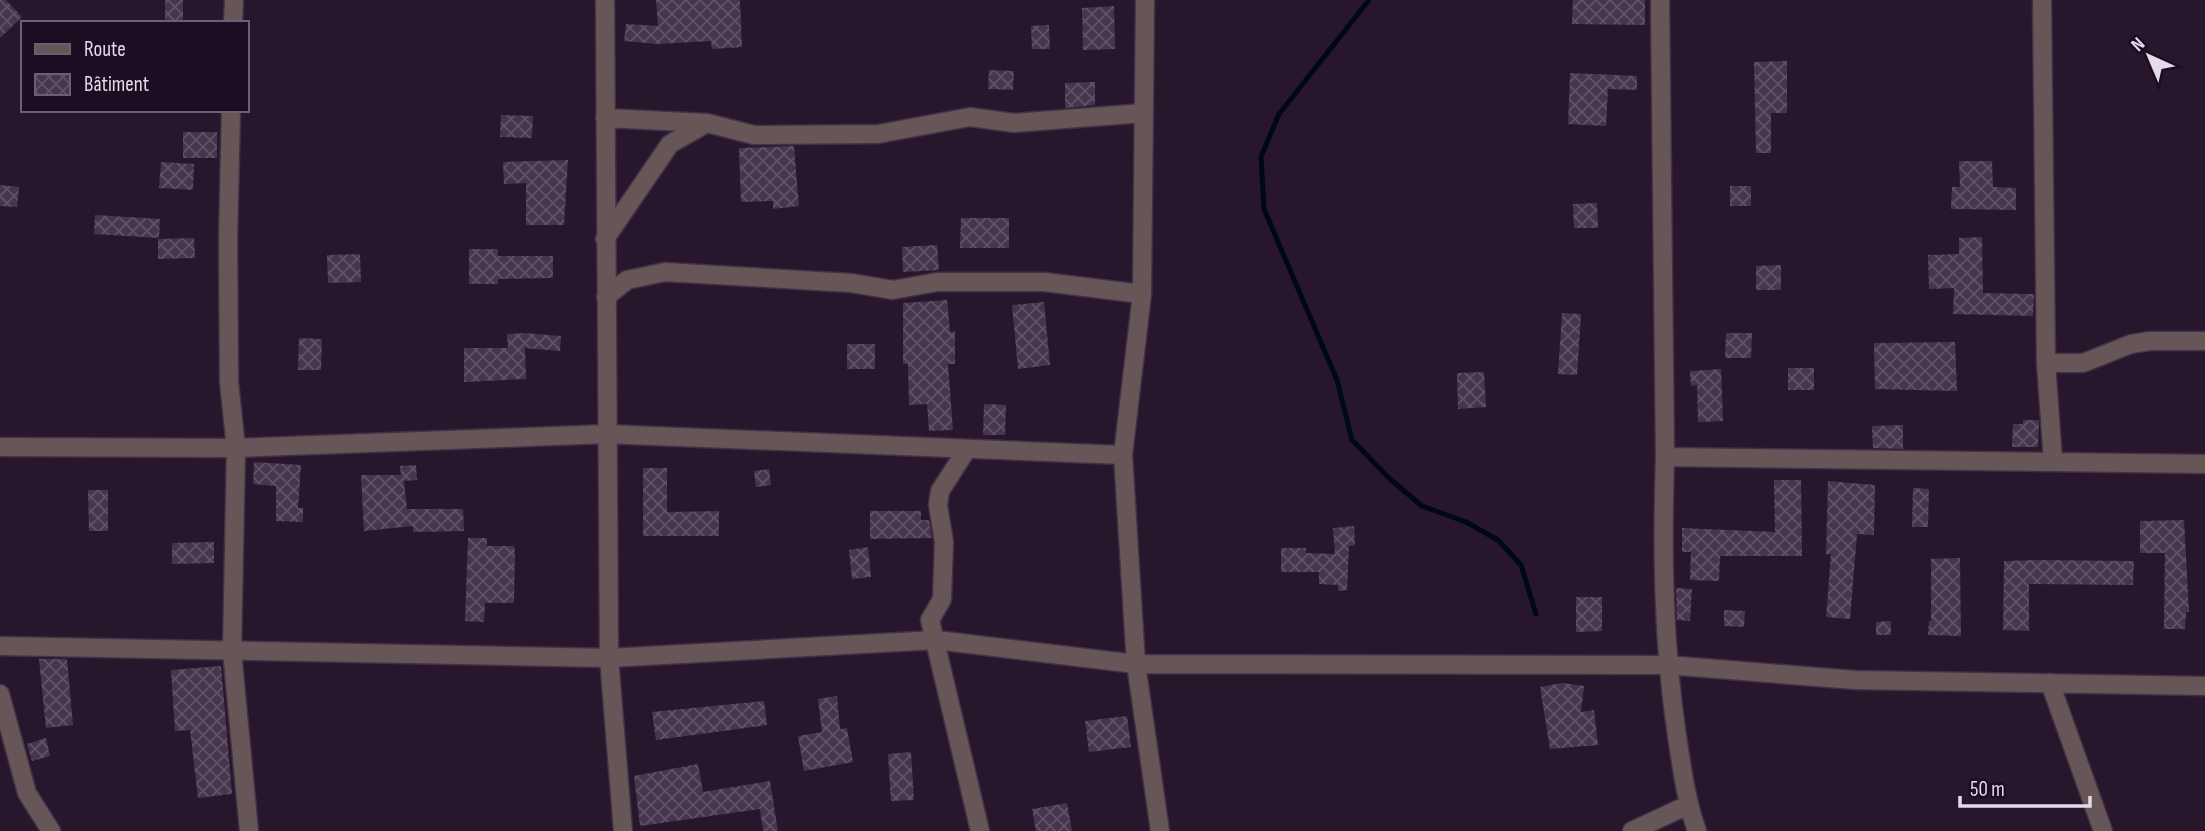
<svg xmlns="http://www.w3.org/2000/svg" width="2205" height="831" font-family="'Sofia Sans Condensed',sans-serif">
<style>
.lines{fill:none;stroke-linecap:round;stroke-linejoin:round}
.stream{stroke:#000815;stroke-width:5}
.building{fill:url(#building-cross-hatch)}
.street-casing{stroke:#423146;stroke-width:21}
.street{stroke:#665657;stroke-width:18}
</style>
<defs>
<pattern id="building-cross-hatch" width="8" height="8" patternUnits="userSpaceOnUse" patternTransform="scale(1.75)"><rect width="8" height="8" fill="#47354e"/><path d="M0 0l8 8M0 8l8-8" fill="none" stroke="#615268"/></pattern>
</defs>
<rect width="100%" height="100%" fill="#27162c"/>
<g class="lines">
<!-- stream -->
<path class="stream" d="M1369,0L1279,114L1261,157L1264,209L1337,380L1352,440L1390,479L1422,506L1466,522L1498,540L1521,565L1536,614"/>
</g>
<!-- building -->
<path class="building" d="M0,0H6L22,17L0,38Z
M165,0H183V23H165Z
M656,0H740L742,47L712,49L711,41L657,44L624,41L626,24L658,26Z
M1573,0H1645V25L1572,24Z
M1114,6L1115,49L1083,50L1082,8Z
M1049,25L1050,49H1032L1031,26Z
M1787,61V113H1771V153H1756L1754,62Z
M989,70L1014,71L1013,90L988,89Z
M1570,73L1637,76V90L1608,89L1606,126L1568,124Z
M1095,82V105L1065,108V83Z
M501,115L533,116L532,138L500,137Z
M183,132H217V158H183Z
M794,146L799,206L773,209V201L741,202L739,148Z
M568,160L564,225H526V183L504,184L503,162Z
M1959,161H1992L1993,187L2016,188V210L1951,209L1952,187H1960Z
M161,162L194,164L193,190L159,188Z
M0,185L19,187L17,207L0,206Z
M1730,186H1751V206H1730Z
M1597,203L1598,228H1574L1573,204Z
M95,215L160,219L159,238L94,234Z
M961,218H1009V248H960Z
M1982,237L1983,293L2034,294L2033,316L1953,314L1954,288L1929,289L1928,255L1959,254V238Z
M194,238L195,258L158,259V239Z
M937,245L939,270L903,272L902,247Z
M469,249H498V256H553V278L498,279V284H469Z
M360,254L361,282L328,283L327,255Z
M1781,265V290H1756V266Z
M947,300L950,332L955,331V364H948L953,430L929,431L927,404L909,405L908,364H903V303Z
M1044,302L1050,365L1018,369L1012,305Z
M1562,313L1581,314L1577,375L1558,374Z
M524,333L561,336L560,351L525,348L526,379L464,382V348H508L507,334Z
M1726,333H1752L1751,358H1725Z
M299,338L322,339L321,370H298Z
M1955,342L1957,391L1875,389L1874,343Z
M847,344H875V369H847Z
M1788,368H1814V390H1788Z
M1721,369L1723,421L1698,422L1697,385L1691,386L1690,371Z
M1484,372L1486,407L1458,409L1457,373Z
M984,404L1006,405L1005,435H983Z
M2023,420H2039L2038,447H2012L2013,424H2023Z
M1903,425V449L1873,448L1872,426Z
M254,462L301,465L298,508H303V522L276,521V486L253,484Z
M416,465L417,480L404,481L407,509H463L464,531L413,532V526L364,531L361,475H401L400,466Z
M643,468H667V512L719,511V536H643Z
M769,469L771,485L756,487L754,471Z
M1774,480H1801L1802,556H1720L1719,581L1690,580L1691,552H1682V528L1775,532Z
M1828,481L1875,485L1874,535L1857,534L1850,619L1826,617L1831,554H1826Z
M1913,488L1929,489L1928,527H1912Z
M88,490H108V531H89Z
M870,511H921V520H929L932,538L870,539Z
M2184,520L2189,612H2186L2185,629H2164L2165,553H2140V521Z
M1354,526L1355,545L1349,546L1347,590L1338,591V585L1319,584V572H1281V548H1306V553L1335,554L1333,528Z
M468,538H487V546H514L515,551L514,603H485L484,622L465,621Z
M214,542V563L172,564V543Z
M868,547L871,577L852,579L849,550Z
M1960,558L1961,636L1928,635L1929,621H1931V559Z
M2037,560L2134,561L2133,585L2029,584V631L2003,630L2004,561Z
M1676,588L1692,589L1690,621L1677,620Z
M1576,597H1602V631L1576,632Z
M1724,610L1745,611L1744,627L1724,626Z
M1891,621V635H1876V622Z
M39,659H67L73,725L46,728Z
M221,666L232,794L198,798L190,730L175,731L171,670Z
M1562,683L1584,686L1581,712L1594,710L1598,745L1550,749L1540,687Z
M837,696L840,729L847,728L853,762L804,771L798,736L822,732L818,699Z
M764,701L767,725L656,740L652,712Z
M1127,716L1131,747L1089,752L1085,721Z
M46,738L50,756L32,761L27,744Z
M911,752L914,800L891,801L888,754Z
M698,764L703,792L770,781L778,831H763L760,809L640,826L634,776Z
M1067,803L1072,831H1036L1032,809Z"/>
<g class="lines">
<!-- street casing -->
<g class="street-casing">
<path id="street" d="M605,0L609,658L623,831
M1145,0L1142,294L1123,455L1136,664L1160,831
M1660,0L1665,457
M2042,0L2046,363L2053,461
M233,23L234,0
M231,110L228,239L229,382L236,448L232,651L249,831
M605,118L707,123L754,135L878,134L970,117L1014,123L1144,113
M605,239L670,144L707,123
M606,297L627,280L665,272L851,283L893,290L937,282H1044L1142,294
M2046,363H2083L2131,344L2150,341H2205
M0,447L236,448L606,434L1123,455
M967,449L940,491L938,505L944,542L942,599L930,620L980,831
M0,646L609,658L936,640L1136,664L1667,665L1855,680L2205,686
M2050,683L2103,831
M0,694L27,793L51,831
M1632,831L1688,805
M1697,831C1686,800 1682,769 1677,736C1663,643 1662,551 1665,457L2205,464"/>
</g>
<!-- street -->
<use href="#street" class="street"/>
</g>
<!-- legend -->
<rect x="21" y="21" width="228" height="91" fill="#1d0d23" stroke="#6d5f72" stroke-width="2"/>
<rect x="35" y="44" width="35" height="10" fill="#665657" stroke="#6d5f72" stroke-width="2"/>
<text x="84" y="56" font-size="21" fill="#e5dae9">Route</text>
<rect x="35" y="74" width="35" height="21" fill="url(#building-cross-hatch)" stroke="#6d5f72" stroke-width="2"/>
<text x="84" y="91" font-size="21" fill="#e5dae9">Bâtiment</text>
<!-- north arrow -->
<g transform="translate(2149 56) rotate(316)" stroke="#1d0d23" stroke-width="5" paint-order="stroke">
<path d="M0-5L12 26L0 18L-12 26Z" fill="#e5dae9"/>
<text y="-10" font-size="19" font-weight="bold" text-anchor="middle" fill="#e5dae9">N</text>
</g>
<!-- scale -->
<path d="M1960 796v10h130v-10" fill="none" stroke="#e5dae9" stroke-width="3.5"/>
<text x="1970" y="796" font-size="21" fill="#e5dae9" stroke="#1d0d23" stroke-width="5" paint-order="stroke">50 m</text>
</svg>
